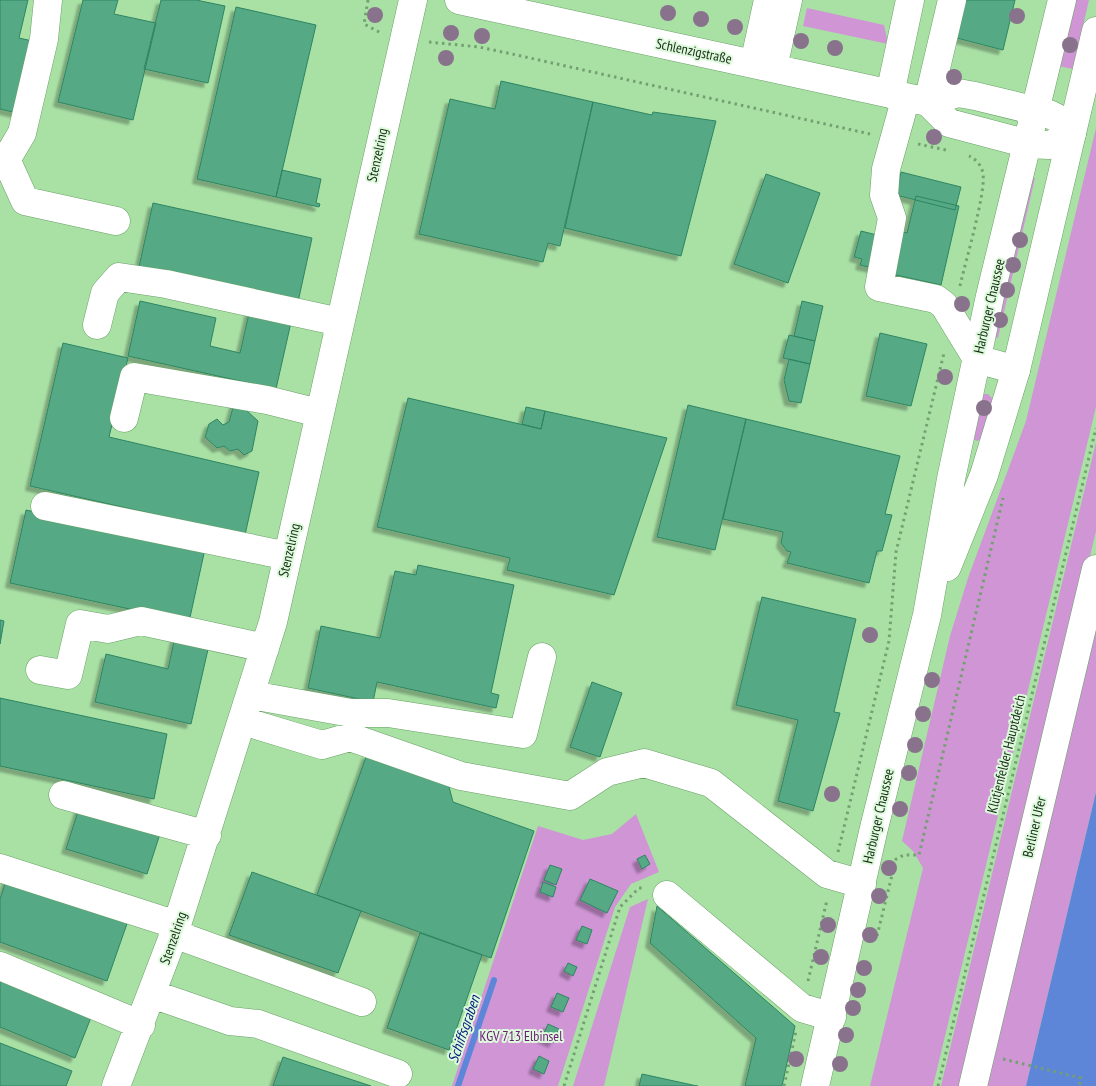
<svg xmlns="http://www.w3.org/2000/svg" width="1096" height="1086" font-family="'PT Sans Narrow',sans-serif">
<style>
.green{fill:#cf95d5}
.water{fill:#5d86d8}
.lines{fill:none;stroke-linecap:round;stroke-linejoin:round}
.stream{stroke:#5d86d8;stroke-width:6}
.building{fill:#55a984;stroke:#2e8562;filter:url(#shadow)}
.minor-casing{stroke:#6aa067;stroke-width:29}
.major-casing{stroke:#6aa067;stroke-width:29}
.path{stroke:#74a071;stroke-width:3;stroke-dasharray:2.5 4;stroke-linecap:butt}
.minor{stroke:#fff;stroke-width:28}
.major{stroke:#fff;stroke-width:28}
.tree{fill:#88728c}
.labels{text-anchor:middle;stroke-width:4;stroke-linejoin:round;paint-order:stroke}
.street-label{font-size:14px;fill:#162c15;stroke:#defadc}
.park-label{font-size:14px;fill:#6d1777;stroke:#defadc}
.water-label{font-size:15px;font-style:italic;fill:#001b7c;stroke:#defadc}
</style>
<defs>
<filter id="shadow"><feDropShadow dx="-4.5" dy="4.5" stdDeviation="1" flood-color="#0004"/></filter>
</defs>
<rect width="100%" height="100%" fill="#a9e1a5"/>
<!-- green -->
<path class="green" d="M1074,0H1089L1073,69L1058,66Z
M807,8L884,25L888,44L803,26Z
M1096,128V407L933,1086H870L923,868L913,851L902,841L950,636L968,578L1026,421Z
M1032,178H1035L998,338L994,337Z
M984,394H988L993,399L981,439L977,441L973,439L981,396Z
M1096,442V531L964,1086H941Z
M1096,614V792L1026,1086H984Z
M636,814L659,872L631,884L615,907L558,1086H452L538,826L583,840L612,834Z
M648,899L604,1086H573L630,907Z"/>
<!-- water -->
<path class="water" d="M1096,792V1086H1026Z"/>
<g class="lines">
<!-- stream -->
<path class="stream" d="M458,1086L494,980"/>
</g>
<!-- building -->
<path class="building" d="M0,0H28L19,38L37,42L21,114L0,109Z
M83,0H118L114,14L156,23L133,120L58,102Z
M161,0H196L225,6L208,83L144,69Z
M962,0H1015L1003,50L953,37Z
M236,7L316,25L276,197L197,179Z
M501,81L593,102L560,246L548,243L543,262L419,234L450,99L495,109Z
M593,102L652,115L653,112L716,121L681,256L565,228Z
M282,170L321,179L316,203L320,204L319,207L276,197Z
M901,172L961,187L955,210L896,195Z
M766,174L820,193L788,283L734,264Z
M916,196L959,206L941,285L887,273L897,230L907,233Z
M153,203L312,238L298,302L139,267Z
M861,231L885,237L877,269L860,265L862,259L854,257Z
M140,301L216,318L210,346L240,353L250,309L292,318L276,389L128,356Z
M802,301L823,306L815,341L794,336Z
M880,333L927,344L911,406L866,396Z
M789,335L815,341L810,364L783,358Z
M63,343L128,358L109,437L259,472L245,535L30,486Z
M789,359L810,364L801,403L789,401L784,380Z
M408,398L541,429L545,411L667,438L614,595L507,570L510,558L377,527Z
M235,400L258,421L252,451L244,455L238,449L230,451L224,446L217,448L205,437L209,424L217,419L223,425L229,422Z
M688,405L746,419L715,550L657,537Z
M526,407L545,411L541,429L522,424Z
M746,419L900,456L885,514L892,515L882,551H877L869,583L787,563L791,552L787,551L781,543L783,532L723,519Z
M26,510L205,549L189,622L10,583Z
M418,565L514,585L491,693L499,695L496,708L377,682L373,702L308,688L321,626L380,638L395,571L416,575Z
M762,597L856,619L834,712L840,713L813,811L778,801L798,720L736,705Z
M0,620L4,621L0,644Z
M175,637L209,645L191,724L95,702L106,654L168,669Z
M592,682L622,693L600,757L570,747Z
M0,698L167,734L154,799L0,766Z
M367,754L448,783L453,802L534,831L491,958L317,895Z
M79,808L160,834L147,874L66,849Z
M645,855L650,864L642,869L637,859Z
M550,865L562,869L556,885L544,880Z
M252,872L361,911L338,973L229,935Z
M8,875L129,918L107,981L0,942V899Z
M590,879L618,891L607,913L580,900Z
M543,882L556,887L553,897L540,892Z
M657,906L795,1026L782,1086H745L756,1038L650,943Z
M582,926L592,930L587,944L576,940Z
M420,933L482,955L449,1050L387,1028Z
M568,963L577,967L573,976L564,971Z
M0,977L92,1015L75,1058L0,1027Z
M557,993L569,998L563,1012L551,1007Z
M548,1024L559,1029L553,1043L542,1038Z
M0,1043L72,1071L66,1086H0Z
M539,1056L549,1061L544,1074L533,1069Z
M283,1057L371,1086H273Z
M642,1074L697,1086H698H639Z"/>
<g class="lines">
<!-- minor casing -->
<g class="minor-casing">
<path id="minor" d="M459,0L928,102L958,93L975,96L1049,114L1063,121L1072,133L1062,140L1049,145L1028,144L949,123L928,102
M754,64L768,0
M773,68L788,0
M890,94L910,0
M906,97L886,169L884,195L892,218L879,287L936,299L944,305L977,359L1016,370
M928,102L952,0
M0,156L5,157L25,201L116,221
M6,160L22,133L44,39L48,0
M97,325L105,293L119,277L166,284L340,322
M124,418L134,377L267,400L319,413
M45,506L288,556
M40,670L68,675L80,624L108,629L141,621L265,648
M251,695L351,713H388L523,734L542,657
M243,721L322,745L350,737L461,776L570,796L607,772L644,763L711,783L827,874L862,884
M63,795L207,835
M0,868L177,925
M667,895L802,1008L832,1017
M174,934L362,1002
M0,966L141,1025
M152,994L230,1021L258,1024L398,1074
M116,1086L174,934L273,622L413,0
M973,1086L1096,569"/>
</g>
<!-- major casing -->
<g class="major-casing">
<path id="major" d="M947,567L984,475L1016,370L1096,31
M815,1086L874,828L927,615L951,479L990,296L1062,0"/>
</g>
<!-- path -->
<path class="path" d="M368,0L364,24L381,33
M429,42L479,47L512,54L870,134
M918,144L946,150
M960,286C965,263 986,193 983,174C982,166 976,159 969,156
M838,852L889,641L896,552L944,353
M877,936L896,859L904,855H919L1003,498
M808,981L827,900
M1003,1059L1081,1078L1079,1086
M564,1086L620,907L639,888H645
M784,1086L796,1031
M938,1086L1096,428"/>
<!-- minor -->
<use href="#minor" class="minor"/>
<!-- major -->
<use href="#major" class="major"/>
</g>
<!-- trees -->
<g class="tree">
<circle cx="668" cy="13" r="8"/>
<circle cx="375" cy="15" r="8"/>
<circle cx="1017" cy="16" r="8"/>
<circle cx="701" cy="19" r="8"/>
<circle cx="735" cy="27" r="8"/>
<circle cx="451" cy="33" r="8"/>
<circle cx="482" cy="36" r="8"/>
<circle cx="801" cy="41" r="8"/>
<circle cx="1070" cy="45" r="8"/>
<circle cx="835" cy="48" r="8"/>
<circle cx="446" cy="58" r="8"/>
<circle cx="954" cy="77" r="8"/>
<circle cx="934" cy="137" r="8"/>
<circle cx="1020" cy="240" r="8"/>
<circle cx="1013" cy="265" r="8"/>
<circle cx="1007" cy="290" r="8"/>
<circle cx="962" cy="304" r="8"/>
<circle cx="1000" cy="320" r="8"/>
<circle cx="945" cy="377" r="8"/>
<circle cx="984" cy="408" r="8"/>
<circle cx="870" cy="635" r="8"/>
<circle cx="932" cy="680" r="8"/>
<circle cx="923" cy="714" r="8"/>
<circle cx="915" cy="745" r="8"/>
<circle cx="909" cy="773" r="8"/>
<circle cx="832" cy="794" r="8"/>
<circle cx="900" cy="809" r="8"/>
<circle cx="889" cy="868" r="8"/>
<circle cx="879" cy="896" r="8"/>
<circle cx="828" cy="925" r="8"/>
<circle cx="870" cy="935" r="8"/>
<circle cx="821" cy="957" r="8"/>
<circle cx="864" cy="968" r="8"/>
<circle cx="858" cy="990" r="8"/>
<circle cx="853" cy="1008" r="8"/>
<circle cx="846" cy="1035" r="8"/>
<circle cx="796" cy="1059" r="8"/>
<circle cx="840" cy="1064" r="8"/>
</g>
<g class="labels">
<!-- street labels -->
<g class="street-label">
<text transform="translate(694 51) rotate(12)" y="5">Schlenzigstraße</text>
<text transform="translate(377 155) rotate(-78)" y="5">Stenzelring</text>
<text transform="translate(989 306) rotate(-77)" y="5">Harburger Chaussee</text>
<text transform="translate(289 550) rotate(-77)" y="5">Stenzelring</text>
<text transform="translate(1006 754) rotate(-76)" y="5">Klütjenfelder Hauptdeich</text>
<text transform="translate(878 816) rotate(-77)" y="5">Harburger Chaussee</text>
<text transform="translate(1034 827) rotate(-77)" y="5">Berliner Ufer</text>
<text transform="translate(173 938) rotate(-71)" y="5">Stenzelring</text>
</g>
<!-- park labels -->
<g class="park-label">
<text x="521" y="1041">KGV 713 Elbinsel</text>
</g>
<!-- water labels -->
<g class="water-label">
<text transform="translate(464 1029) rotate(-71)" y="5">Schiffsgraben</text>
</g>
</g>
</svg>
